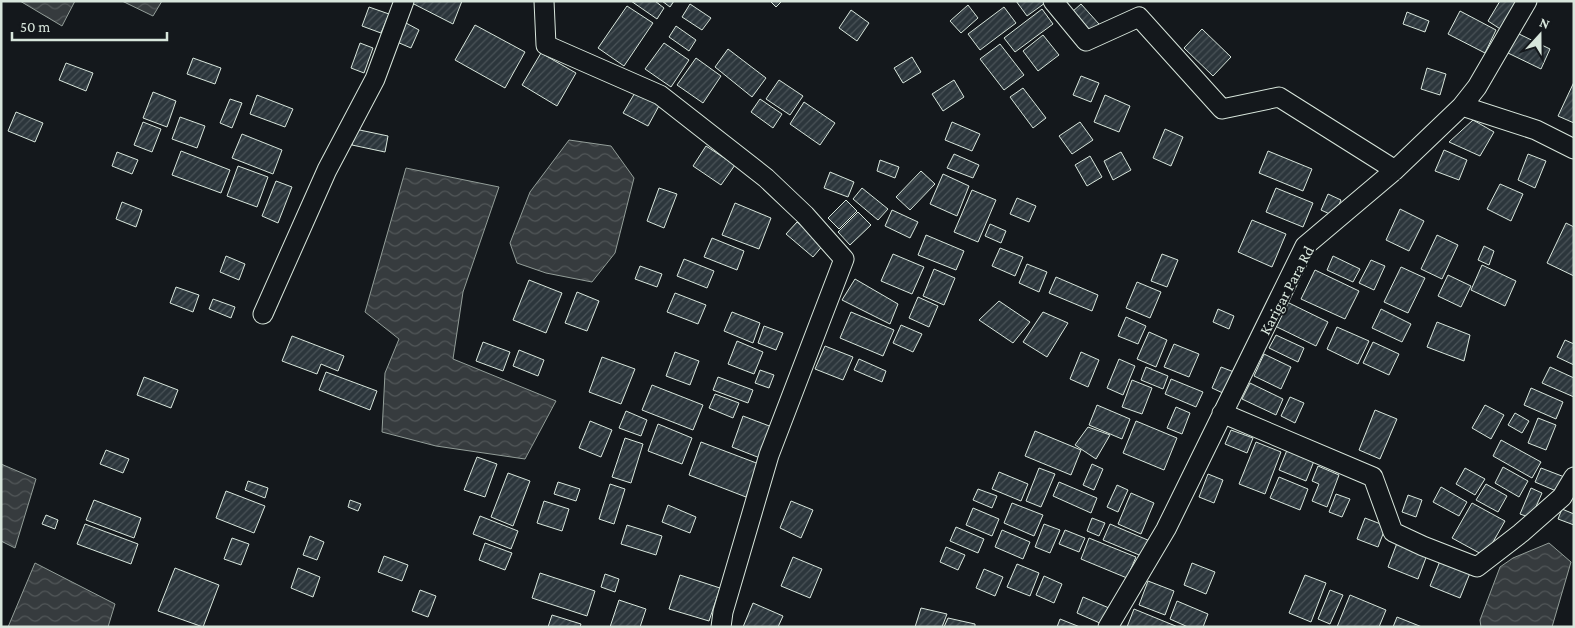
<svg xmlns="http://www.w3.org/2000/svg" width="1575" height="628" font-family="'Crimson Pro',serif">
<style>
.water{fill:url(#water-waves);stroke:#939e99}
.building{fill:url(#building-hatch);stroke:#d8e6dc}
.lines{fill:none;stroke-linecap:round;stroke-linejoin:round}
.minor-casing{stroke:#d8e6dc;stroke-width:21}
.minor{stroke:#14181c;stroke-width:19}
.labels{text-anchor:middle;stroke-width:4;stroke-linejoin:round;paint-order:stroke}
.street-label{font-size:16px;fill:#d8e6dc;stroke:#14181c}
</style>
<defs>
<pattern id="water-waves" width="16" height="10" patternUnits="userSpaceOnUse" patternTransform="scale(1.25)"><rect width="16" height="10" fill="#363b3e"/><path d="M0 5q4-4 8 0t8 0" fill="none" stroke="#525759"/></pattern>
<pattern id="building-hatch" width="6" height="6" patternUnits="userSpaceOnUse" patternTransform="scale(1.25)"><rect width="6" height="6" fill="#2c363c"/><path d="M-1 1l2-2M0 6l6-6M5 7l2-2" fill="none" stroke="#4a5358"/></pattern>
</defs>
<rect width="100%" height="100%" fill="#14181c"/>
<!-- water -->
<path class="water" d="M20,1H75L62,26Z
M122,1H162L153,16Z
M569,140L611,146L634,178L615,253L592,282L546,273L517,263L510,243L530,192Z
M406,168L499,187L463,292L453,359L556,401L525,459L436,446L382,432L385,373L399,339L365,312Z
M1,464L36,479L15,548L1,541Z
M1549,543L1571,562L1552,627H1481L1480,620L1500,567L1513,558Z
M35,563L115,604L108,627H8Z"/>
<!-- building -->
<path class="building" d="M408,1H462L453,24Z
M631,1H655L664,8L657,19Z
M662,1H674L670,7Z
M770,1H782L776,7Z
M1016,1H1044L1045,3L1027,16Z
M1500,1H1525L1508,34L1488,21Z
M690,4L711,18L702,30L682,17Z
M1081,4L1099,24L1090,32L1072,12Z
M968,5L978,18L961,33L950,21Z
M627,6L653,23L624,66L598,48Z
M369,7L389,14L381,33L362,26Z
M1004,7L1016,23L980,50L968,34Z
M1042,9L1053,24L1015,52L1004,38Z
M851,10L869,23L857,41L839,28Z
M1460,11L1496,30L1485,53L1448,34Z
M1407,12L1429,21L1425,32L1403,24Z
M406,23L419,30L411,48L397,42Z
M475,25L525,52L505,88L455,60Z
M676,26L696,40L689,51L669,37Z
M1202,29L1231,57L1213,76L1184,48Z
M1517,33L1550,49L1541,69L1508,53Z
M1043,35L1059,55L1038,71L1023,51Z
M360,43L373,48L364,73L351,68Z
M664,43L689,60L671,87L645,69Z
M1000,44L1024,75L1004,90L980,59Z
M728,49L766,78L752,97L715,67Z
M541,53L576,73L557,106L522,85Z
M912,57L921,72L903,83L894,68Z
M193,58L221,68L215,84L187,74Z
M696,58L721,76L703,103L677,85Z
M66,63L93,73L86,91L59,80Z
M1427,68L1446,74L1440,95L1421,89Z
M1081,76L1099,83L1091,102L1073,95Z
M779,80L803,96L790,115L766,99Z
M954,80L964,97L943,111L932,94Z
M1574,82V123L1558,116Z
M1023,88L1046,118L1033,128L1010,97Z
M636,91L660,104L648,126L623,113Z
M153,92L176,101L167,127L143,118Z
M257,95L293,109L285,127L250,114Z
M1105,95L1130,106L1119,132L1094,122Z
M230,99L242,103L232,128L220,123Z
M760,99L782,114L773,128L751,112Z
M804,102L835,123L820,145L790,124Z
M16,112L43,123L35,142L8,131Z
M180,117L205,126L197,148L172,139Z
M1473,120L1494,132L1480,156L1449,142Z
M143,122L161,129L152,152L134,145Z
M952,122L980,134L972,151L945,140Z
M1080,122L1093,140L1072,154L1059,136Z
M355,129L388,136L385,152L352,145Z
M1165,129L1183,137L1171,166L1153,158Z
M242,134L282,150L273,174L232,158Z
M706,146L735,165L721,185L693,166Z
M1444,150L1467,160L1459,180L1435,171Z
M181,151L230,170L221,193L172,175Z
M1268,151L1312,169L1303,191L1259,173Z
M117,152L138,160L132,174L112,166Z
M1121,152L1131,170L1113,180L1104,161Z
M954,154L979,165L973,178L947,168Z
M1528,154L1546,161L1535,188L1518,180Z
M1090,156L1102,177L1087,186L1075,165Z
M880,160L899,167L895,178L877,171Z
M238,166L268,177L257,207L227,196Z
M921,171L935,184L910,210L896,197Z
M830,172L854,182L848,197L824,188Z
M943,174L969,186L957,216L930,204Z
M276,181L292,187L278,223L262,216Z
M1500,184L1523,194L1511,221L1487,209Z
M659,188L677,194L664,228L647,221Z
M862,188L888,209L878,220L853,199Z
M1276,188L1313,203L1303,227L1266,212Z
M972,190L996,200L978,242L954,232Z
M1328,194L1341,200L1334,216L1321,210Z
M1017,198L1036,206L1029,222L1010,214Z
M846,200L857,211L839,229L828,218Z
M122,202L142,210L136,227L116,219Z
M735,203L771,218L759,249L722,235Z
M1400,209L1424,221L1409,251L1386,240Z
M892,210L918,222L910,238L885,226Z
M858,212L871,225L850,245L838,232Z
M1252,220L1286,234L1272,267L1238,252Z
M797,222L824,244L813,257L786,234Z
M1566,223L1574,227V276L1547,263Z
M990,224L1006,231L1001,243L985,236Z
M926,235L964,251L956,270L918,255Z
M1437,235L1458,245L1442,279L1421,269Z
M712,238L744,251L737,270L704,257Z
M1484,246L1494,251L1489,265L1478,260Z
M1000,248L1023,257L1015,276L992,266Z
M893,254L924,267L912,294L881,281Z
M1162,254L1178,260L1167,287L1151,281Z
M226,256L245,264L239,280L220,272Z
M1333,256L1360,269L1353,282L1327,270Z
M684,259L714,271L707,288L677,276Z
M1371,260L1385,266L1374,290L1359,283Z
M1027,264L1047,272L1039,292L1019,283Z
M1482,265L1516,281L1505,306L1471,290Z
M640,266L662,274L657,287L635,279Z
M1401,267L1425,278L1408,313L1384,302Z
M934,269L955,278L944,305L923,296Z
M1315,270L1359,291L1345,319L1301,299Z
M1448,275L1471,286L1461,307L1438,296Z
M1056,277L1098,295L1092,311L1049,293Z
M855,279L898,304L890,324L842,300Z
M529,280L562,293L546,333L513,320Z
M1137,282L1161,292L1150,318L1126,308Z
M176,287L199,295L193,312L170,303Z
M577,292L599,301L587,331L565,323Z
M675,293L706,305L698,324L667,312Z
M918,297L938,306L929,327L909,318Z
M213,299L235,307L231,318L209,309Z
M999,301L1030,322L1013,343L979,320Z
M1287,302L1328,322L1316,346L1275,326Z
M1218,309L1234,316L1229,329L1213,322Z
M1381,309L1411,324L1402,342L1372,328Z
M732,312L760,323L753,343L724,331Z
M851,312L894,330L883,356L840,338Z
M1043,312L1068,323L1047,357L1023,342Z
M1126,317L1146,326L1138,344L1118,336Z
M1437,322L1470,335L1464,361L1427,347Z
M901,325L922,334L913,352L893,343Z
M764,326L783,333L776,350L758,343Z
M1337,327L1369,341L1358,364L1327,349Z
M1149,332L1167,340L1156,367L1137,359Z
M1276,335L1304,348L1298,362L1269,348Z
M292,336L344,356L338,371L321,364L317,374L282,361Z
M1565,340L1574,344V365L1557,357Z
M737,341L763,352L754,374L728,364Z
M483,342L510,352L503,371L476,361Z
M1373,342L1399,354L1389,375L1363,363Z
M1174,344L1199,354L1189,377L1164,367Z
M825,346L853,357L843,380L815,369Z
M519,350L544,360L538,376L513,366Z
M675,352L699,361L690,385L666,376Z
M1081,352L1099,360L1088,387L1070,379Z
M1264,354L1291,367L1281,389L1254,376Z
M602,357L635,369L621,404L589,392Z
M859,359L886,371L882,382L854,370Z
M1119,359L1135,366L1123,395L1107,388Z
M1146,367L1168,376L1163,389L1141,380Z
M1221,367L1234,372L1225,394L1212,388Z
M1550,367L1574,378V397L1542,383Z
M760,370L774,375L769,388L755,383Z
M326,372L377,391L370,410L319,390Z
M144,377L178,390L171,408L137,395Z
M718,377L753,390L748,403L713,390Z
M1171,379L1203,392L1196,407L1165,394Z
M1132,380L1152,388L1142,414L1122,407Z
M1250,383L1283,399L1276,415L1242,399Z
M652,385L703,405L693,430L642,410Z
M1531,388L1563,402L1556,419L1524,405Z
M715,394L739,403L733,418L709,408Z
M1290,397L1304,403L1295,423L1281,416Z
M1097,405L1130,419L1122,439L1089,425Z
M1485,405L1504,415L1491,439L1472,428Z
M1176,407L1190,413L1182,434L1167,428Z
M1375,410L1397,419L1380,459L1359,450Z
M626,411L647,420L641,436L619,428Z
M1515,413L1529,421L1522,433L1508,425Z
M743,416L772,427L760,458L732,447Z
M1538,418L1556,425L1546,450L1528,443Z
M590,421L612,430L601,457L579,448Z
M1136,421L1177,438L1164,470L1123,453Z
M658,424L692,438L682,464L648,451Z
M1088,427L1110,435L1096,459L1075,445Z
M1231,430L1253,438L1247,453L1225,444Z
M1035,431L1081,450L1071,475L1025,456Z
M625,438L643,444L631,483L612,477Z
M1501,440L1541,462L1532,478L1493,456Z
M701,442L759,464L746,497L689,475Z
M1256,442L1281,452L1265,494L1239,484Z
M106,450L129,459L123,473L100,464Z
M1287,450L1314,461L1306,481L1279,470Z
M477,457L497,464L485,497L464,490Z
M1092,464L1103,469L1094,490L1083,485Z
M1318,466L1339,475L1327,507L1312,501L1319,484L1312,481Z
M1503,467L1528,481L1519,497L1495,483Z
M1039,468L1055,474L1041,507L1026,501Z
M1465,468L1485,479L1475,495L1456,484Z
M1541,468L1567,478L1561,493L1535,482Z
M999,472L1028,484L1021,501L992,489Z
M508,473L530,481L513,526L491,517Z
M1208,474L1223,480L1214,503L1199,497Z
M1279,477L1308,489L1300,510L1270,498Z
M248,481L268,488L265,498L245,490Z
M558,482L580,489L576,501L554,494Z
M1059,482L1097,498L1091,513L1053,496Z
M610,484L625,489L614,524L599,519Z
M1486,484L1507,496L1498,512L1476,500Z
M1117,485L1128,490L1118,512L1107,507Z
M1441,487L1467,502L1459,516L1433,502Z
M1531,488L1542,493L1531,518L1520,514Z
M978,489L997,496L992,508L973,500Z
M226,491L265,506L254,533L216,518Z
M1131,493L1154,503L1141,534L1118,524Z
M1336,494L1350,499L1342,517L1329,512Z
M1408,495L1422,500L1416,517L1402,512Z
M94,500L141,518L134,538L86,520Z
M350,500L361,504L358,511L348,507Z
M544,501L569,509L562,531L537,523Z
M791,501L813,510L801,538L780,528Z
M1012,503L1043,515L1034,536L1004,523Z
M1472,503L1505,521L1485,556L1452,538Z
M668,505L696,517L690,533L662,522Z
M973,508L999,519L992,536L966,525Z
M1562,509L1574,514V525L1558,519Z
M46,515L58,520L55,529L42,524Z
M480,516L518,531L511,549L473,534Z
M1092,518L1105,523L1099,536L1087,531Z
M1365,518L1386,526L1378,547L1357,539Z
M85,524L138,544L131,564L77,544Z
M1044,524L1060,530L1050,553L1035,547Z
M1110,524L1150,541L1144,557L1103,540Z
M627,525L662,536L656,555L621,544Z
M956,527L984,539L978,553L950,541Z
M1002,530L1030,542L1023,559L995,547Z
M1065,530L1085,538L1079,552L1059,544Z
M310,536L324,542L317,560L303,555Z
M232,538L249,544L241,565L224,559Z
M1089,538L1136,557L1127,578L1081,559Z
M485,543L512,553L505,570L479,560Z
M1397,543L1427,555L1418,579L1388,567Z
M946,547L965,555L958,570L940,562Z
M384,556L408,565L402,581L378,572Z
M793,557L822,569L810,598L781,586Z
M1440,561L1470,573L1460,598L1430,586Z
M1192,563L1215,572L1206,594L1184,585Z
M1017,564L1039,573L1030,596L1007,587Z
M175,568L219,585L203,627L158,611Z
M298,568L320,577L313,597L291,588Z
M984,569L1003,577L995,596L976,588Z
M540,573L595,591L587,616L532,598Z
M605,574L619,579L615,592L601,587Z
M680,575L720,588L709,621L669,609Z
M1305,575L1326,583L1311,622L1289,613Z
M1044,576L1062,584L1054,603L1036,595Z
M1148,581L1174,591L1165,615L1139,605Z
M420,590L436,596L428,617L412,611Z
M1330,590L1343,595L1330,624L1318,619Z
M1350,595L1386,610L1379,627H1337Z
M1083,597L1109,608L1102,624L1077,613Z
M619,600L646,609L640,627H610Z
M1177,601L1208,614L1203,627H1188L1170,619Z
M753,603L783,616L778,627H743Z
M921,608L947,614L942,627H915Z
M1134,609L1178,627H1127Z
M552,615L581,624L580,627H548Z
M1397,617L1422,627H1393Z
M948,618L975,624V627H944Z
M1060,619L1080,627H1057Z"/>
<g class="lines">
<!-- minor casing -->
<g class="minor-casing">
<path id="minor" d="M544,1L546,45L660,95L766,178L805,215L844,259L769,455L723,612L721,627
M1053,1L1086,41L1139,17L1222,109L1279,97L1395,170
M1462,106L1536,130L1574,149
M263,314L327,170L375,79L404,1
M1222,413L1373,477L1393,532L1423,546L1477,567L1521,533L1562,497L1574,477
M1108,627L1166,529L1305,246L1395,170L1462,106L1477,87L1527,1"/>
</g>
<!-- minor -->
<use href="#minor" class="minor"/>
</g>
<g class="labels">
<!-- street labels -->
<g class="street-label">
<text transform="translate(1286 290) rotate(-62)" y="6">Karigar Para Rd</text>
</g>
</g>
<!-- border -->
<rect width="1575" height="628" fill="none" stroke="#d8e6dc" stroke-width="5"/>
<!-- north arrow -->
<g transform="translate(1540 35) rotate(21)" stroke="#14181c" stroke-width="4" paint-order="stroke">
<path d="M0-4L9 19L0 12L-9 19Z" fill="#d8e6dc"/>
<text y="-8" font-size="14" font-weight="bold" text-anchor="middle" fill="#d8e6dc">N</text>
</g>
<!-- scale -->
<path d="M12 32v8h155v-8" fill="none" stroke="#d8e6dc" stroke-width="2.5"/>
<text x="20" y="32" font-size="15" fill="#d8e6dc" stroke="#14181c" stroke-width="4" paint-order="stroke">50 m</text>
</svg>
